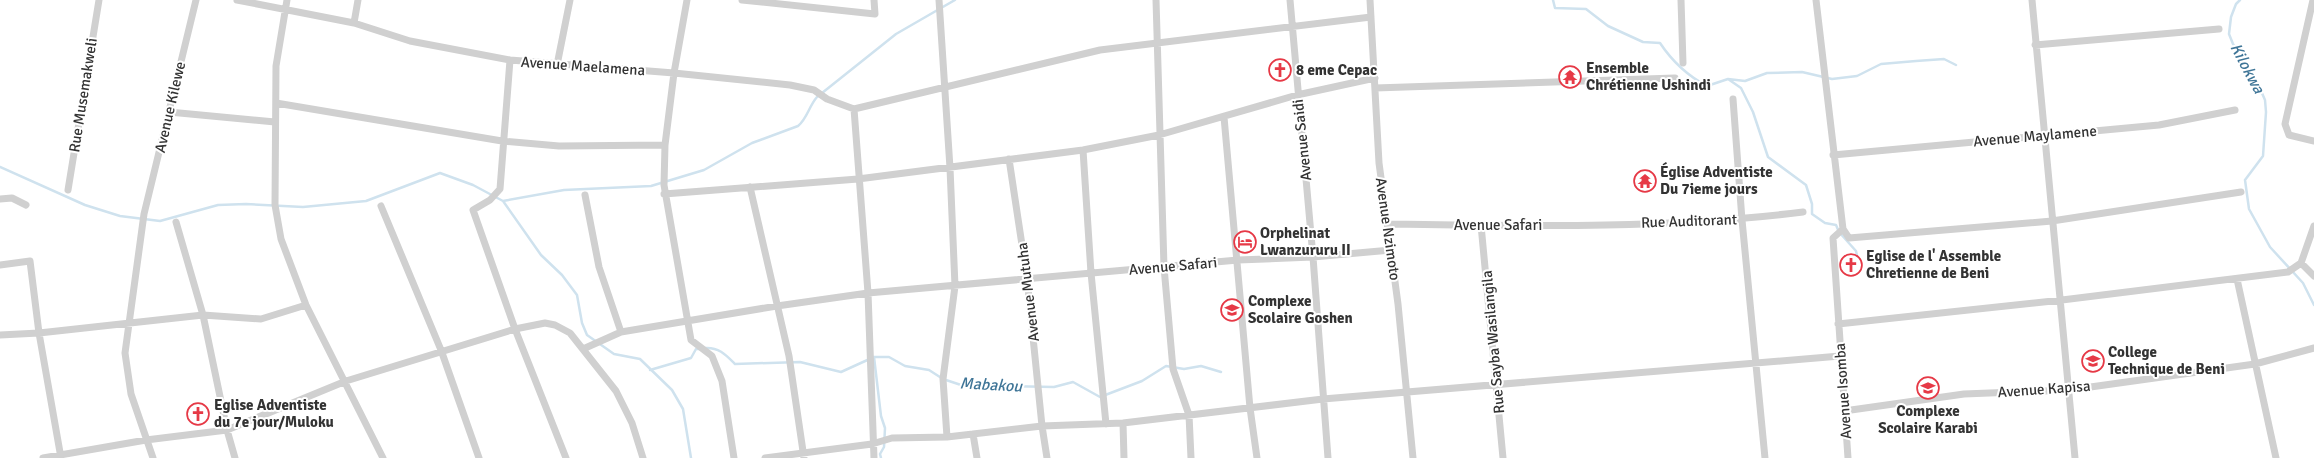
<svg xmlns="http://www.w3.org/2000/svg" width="2314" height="458" font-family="Signika,sans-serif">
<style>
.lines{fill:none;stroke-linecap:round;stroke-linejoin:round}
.stream{stroke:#cfe2ee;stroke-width:2.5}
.minor{stroke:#d0d0d0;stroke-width:7}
.labels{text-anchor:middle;stroke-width:4;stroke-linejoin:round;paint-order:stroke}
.street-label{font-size:15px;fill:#333;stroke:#fff}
.poi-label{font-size:15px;font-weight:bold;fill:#333;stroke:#fff;text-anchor:start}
.water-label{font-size:16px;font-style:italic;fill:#3f7597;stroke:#fff}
</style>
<rect width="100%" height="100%" fill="#fff"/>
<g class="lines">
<!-- stream -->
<path class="stream" d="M1553,0L1555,8L1586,9L1608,26L1643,42L1660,43C1672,61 1688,76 1707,86L1728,79L1745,81L1767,73L1802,72L1832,79L1857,76L1881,64L1916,61L1944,59L1956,65
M2240,0L2236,4L2231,17L2229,34L2233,44L2254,75L2265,100L2266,112L2263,156L2245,180L2249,209L2270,247L2303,283L2314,305
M1728,79L1741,88L1753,112L1768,157L1806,185L1812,204V214L1825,223L1836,225L1839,232L1856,251L1860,269
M0,167L85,205L120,216L160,221L218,205L246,204L303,207L366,201L440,173L473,185L503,201L541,255L562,275L577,295L582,323L587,335L614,354L640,359L672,390L683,409L691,458
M503,201L564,190L651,186L704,170L752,143L798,126C807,119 809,106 817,97L896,34L955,0
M705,348C719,347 726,355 735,364L800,362L841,372L874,357H889L905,366L929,370L943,379L961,385L1054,387L1073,382L1100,397L1142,381L1166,366L1184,369L1201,366L1221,372
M874,357L881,416L885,428L884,447L880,454L881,458
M650,370L691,358L696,349H700"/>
<!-- minor -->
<path class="minor" d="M237,0L354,23L410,41L510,60L674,73L790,85L814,90L827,99L854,109L1100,50L1371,17
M287,0L276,66L275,205L281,239L306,305L383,458
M687,0L674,73L665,145L664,185L691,340L712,356L722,381L734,458
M742,0L875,14L874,0
M939,0L950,168L955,286L943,379L947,437
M1156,0L1164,267L1173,369L1189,415L1191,458
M1290,0L1313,257L1328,458
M1370,0L1379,163L1398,304L1413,458
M1681,0L1683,63
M1816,0L1843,229L1833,238L1848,458
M2032,0L2075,458
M2313,0L2285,124L2289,135L2314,141
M354,23L358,0
M2035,45L2219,29
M510,60L500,189L490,200L473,210L515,329L566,458
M557,65L570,0
M1375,88L1675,78
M1733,99L1742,220L1765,458
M276,103L502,141L559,146L665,145
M854,109L868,293L874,458
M169,112L275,122
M1224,117L1250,408L1257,458
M1083,150L1091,273L1106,424
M1833,155L2159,125L2235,110
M1009,159L1027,278L1042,426L1047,458
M750,187L789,356L804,458
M68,190L99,0
M664,194L858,179L1083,150L1159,135L1297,95L1375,78
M585,195L599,267L621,332
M0,199L12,198L26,205
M381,206L441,350L479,458
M176,222L203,315L227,430L235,458
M1388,224C1526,226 1666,229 1803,212
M1481,225L1503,458
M1843,229L1849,238L2052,221L2241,192
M2301,263L2314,276
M0,265L30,261L39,333L61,458
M2237,279L2276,458
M1838,324L2062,300L2288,272L2301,263L2314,226
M0,335L39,333L203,315L261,319L306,305
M583,349L621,332L777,306L868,293L1238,260L1313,257L1391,250
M1844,411L1964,394L2069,390L2255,364L2314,348
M1123,423L1124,458
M973,434L977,458
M43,458L146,440L227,430L346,381L515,329L545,323L555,325L570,333L616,391L632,423L643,458
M153,458L131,394L125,353L144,214L196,0
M765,458L872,444L892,438L947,437L1042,426L1123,423L1323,399L1840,356"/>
</g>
<!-- icons -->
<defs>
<g id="church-ring" transform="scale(1.15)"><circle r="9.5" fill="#fff" stroke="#e63946" stroke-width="1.5"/><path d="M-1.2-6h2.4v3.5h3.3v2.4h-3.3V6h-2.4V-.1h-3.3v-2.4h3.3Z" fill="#e63946"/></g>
<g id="temple-ring" transform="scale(1.15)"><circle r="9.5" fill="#fff" stroke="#e63946" stroke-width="1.5"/><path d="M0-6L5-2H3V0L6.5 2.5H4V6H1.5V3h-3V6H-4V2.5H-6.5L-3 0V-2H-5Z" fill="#e63946"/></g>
<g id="hotel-ring" transform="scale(1.15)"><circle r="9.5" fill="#fff" stroke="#e63946" stroke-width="1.5"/><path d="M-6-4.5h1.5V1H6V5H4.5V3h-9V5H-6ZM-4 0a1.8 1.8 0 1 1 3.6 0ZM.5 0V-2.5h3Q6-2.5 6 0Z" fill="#e63946"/></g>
<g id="school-ring" transform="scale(1.15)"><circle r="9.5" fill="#fff" stroke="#e63946" stroke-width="1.5"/><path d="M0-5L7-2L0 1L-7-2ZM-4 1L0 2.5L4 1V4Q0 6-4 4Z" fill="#e63946"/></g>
</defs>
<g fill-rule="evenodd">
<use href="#church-ring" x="1280" y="70"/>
<use href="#temple-ring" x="1570" y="77"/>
<use href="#temple-ring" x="1645" y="181"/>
<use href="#hotel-ring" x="1245" y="242"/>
<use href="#church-ring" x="1851" y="265"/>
<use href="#school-ring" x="1232" y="310"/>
<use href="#school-ring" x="2093" y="361"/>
<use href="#school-ring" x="1928" y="388"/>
<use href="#church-ring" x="198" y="414"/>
</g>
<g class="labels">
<!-- street labels -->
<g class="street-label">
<text transform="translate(583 66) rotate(4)" y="5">Avenue Maelamena</text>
<text transform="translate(83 95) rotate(-81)" y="5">Rue Musemakweli</text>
<text transform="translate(170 107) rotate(-77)" y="5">Avenue Kilewe</text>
<text transform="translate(2035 136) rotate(-5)" y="5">Avenue Maylamene</text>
<text transform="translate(1302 140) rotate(-96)" y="5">Avenue Saidi</text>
<text transform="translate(1689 221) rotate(-2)" y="5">Rue Auditorant</text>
<text x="1498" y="230">Avenue Safari</text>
<text transform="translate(1388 229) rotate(82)" y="5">Avenue Nzimoto</text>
<text transform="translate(1173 266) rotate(-5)" y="5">Avenue Safari</text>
<text transform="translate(1028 292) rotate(-97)" y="5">Avenue Mutuha</text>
<text transform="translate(1493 342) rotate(-95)" y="5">Rue Sayba Wasilangila</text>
<text transform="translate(2044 389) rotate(-4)" y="5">Avenue Kapisa</text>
<text transform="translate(1843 391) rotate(-94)" y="5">Avenue Isomba</text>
</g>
<!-- poi labels -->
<g class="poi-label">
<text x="1586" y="73">Ensemble<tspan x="1586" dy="17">Chrétienne Ushindi</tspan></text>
<text x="1296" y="75">8 eme Cepac</text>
<text x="1660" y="177">Église Adventiste<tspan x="1660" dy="17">Du 7ieme jours</tspan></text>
<text x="1260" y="238">Orphelinat<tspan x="1260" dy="17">Lwanzururu II</tspan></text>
<text x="1866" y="261">Eglise de l' Assemble<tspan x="1866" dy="17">Chretienne de Beni</tspan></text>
<text x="1248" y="306">Complexe<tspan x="1248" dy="17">Scolaire Goshen</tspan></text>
<text x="2108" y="357">College<tspan x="2108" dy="17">Technique de Beni</tspan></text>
<text x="214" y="410">Eglise Adventiste<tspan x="214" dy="17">du 7e jour/Muloku</tspan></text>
<text x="1928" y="416" text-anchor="middle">Complexe<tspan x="1928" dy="17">Scolaire Karabi</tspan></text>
</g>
<!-- water labels -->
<g class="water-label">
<text transform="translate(2248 68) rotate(62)" y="6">Kilokwa</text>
<text transform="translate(991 384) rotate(3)" y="6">Mabakou</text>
</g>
</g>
</svg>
